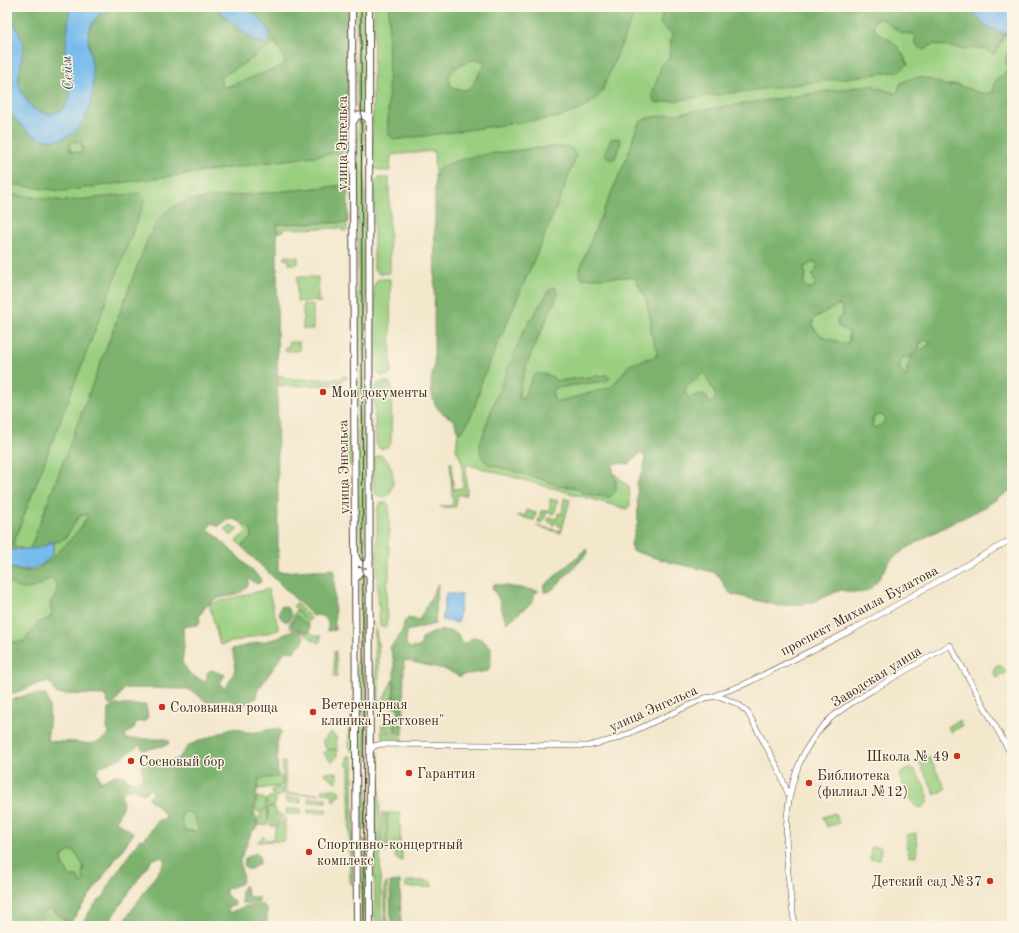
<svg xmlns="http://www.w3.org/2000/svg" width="1019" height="933" font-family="'Old Standard TT',serif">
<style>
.green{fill:#9acf80;stroke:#6a7c4f}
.forest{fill:#7bb26e;stroke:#5b6e46;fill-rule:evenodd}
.water{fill:#76bbed;stroke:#587286}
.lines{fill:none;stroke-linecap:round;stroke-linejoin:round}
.minor-casing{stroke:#574638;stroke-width:6}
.major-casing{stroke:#574638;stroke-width:8}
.minor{stroke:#fff;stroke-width:5}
.major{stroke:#fff;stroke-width:6}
.tram{stroke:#3b2a1e;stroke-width:1}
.poi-dot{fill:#c8321e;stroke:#fcf5e5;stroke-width:1.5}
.labels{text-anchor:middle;stroke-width:3;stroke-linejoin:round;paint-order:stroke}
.street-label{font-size:14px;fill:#3b2a1e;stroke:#fcf5e5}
.poi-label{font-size:14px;fill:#3b2a1e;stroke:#fcf5e5;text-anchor:start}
.water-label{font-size:15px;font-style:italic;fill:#4d565c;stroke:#fcf5e5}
</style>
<rect width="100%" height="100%" fill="#fcf5e5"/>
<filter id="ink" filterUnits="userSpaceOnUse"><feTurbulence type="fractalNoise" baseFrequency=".025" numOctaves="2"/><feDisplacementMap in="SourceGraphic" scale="8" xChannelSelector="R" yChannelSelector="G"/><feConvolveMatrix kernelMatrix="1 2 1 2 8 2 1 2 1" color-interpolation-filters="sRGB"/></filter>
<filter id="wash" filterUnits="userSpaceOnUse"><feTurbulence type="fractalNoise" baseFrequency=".012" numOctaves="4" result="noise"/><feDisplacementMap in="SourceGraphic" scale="16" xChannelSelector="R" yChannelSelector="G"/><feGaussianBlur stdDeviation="0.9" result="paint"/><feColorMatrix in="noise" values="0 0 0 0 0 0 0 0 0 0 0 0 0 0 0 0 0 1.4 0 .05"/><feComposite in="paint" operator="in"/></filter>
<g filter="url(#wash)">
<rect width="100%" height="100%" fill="#f3e7cc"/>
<!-- green -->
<path class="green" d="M356,7H365V113L360,112L357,113Z
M374,7H389L388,132L394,140L559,117L601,93L637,7H664L661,13L672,33L669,58L884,73L900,71L908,64C903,57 900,48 893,42C884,35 871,34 874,20L881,18L901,33L914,34L917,38L914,42L918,47L933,44L964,49L986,48L996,52L1005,34L1012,36V42L1010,45L1008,70L998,79L993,92L982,94L955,84L896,94L871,85L647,118L639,123L634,135L630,150L598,223L579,271L580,275L583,278L634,277L645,296L651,321V333L657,351V356L653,359L645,358L624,372L612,387L557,402L554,399L552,391L556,388L606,381V375L557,381L546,374L533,376L523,399H520C513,385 551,312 558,294L547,292L542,303L524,330L492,408L480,444L482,457L559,486L573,487L584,493L617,483L612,471L629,487L630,505L627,509L466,464L467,495H457L456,507L443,508L440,506L453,505L450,463H452L453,489L463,488L462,462L456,449L458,432H461L476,402L482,380L552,218L576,157L573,150C555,140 455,158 437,170L435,184L434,151L391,155L390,171H382L374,168L372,164Z
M275,42C278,49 284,55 285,62L282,66L232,85L224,87L222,86L220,78L253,58L256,53L267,49Z
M473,60L484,61L485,63L471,88L465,90L454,89L450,84L449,76C456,66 461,63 473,60Z
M361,118L364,121L368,440L366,558L364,562L360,559L358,501V121Z
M70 147a6 6 0 1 1 12 0a6 6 0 1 1-12 0Z
M348,147V185L188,200L148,238L30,549H22L13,544L145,200L65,201L7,194V184L63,191L342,152Z
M378,178H389L390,273L379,274L374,269V183Z
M347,223V231H342V228L283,229L282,232H278L277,224Z
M286,256L298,257V264H289V260L284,259Z
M814,262L818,265L813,279L816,283L812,288H807L803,284L806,276L804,267Z
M297,277H318V299L321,302H316V300L297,302Z
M378,279H390L391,374L381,376L374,367V285Z
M303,304H313V329H303Z
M838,305L842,307L843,315L837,320L841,328L849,332V342L845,344C832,339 821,339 813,327V319Z
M925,340L930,341V344L911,357L907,376L904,377L899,367L903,357L908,358L919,349L920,343Z
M289,342H299V351H285V347H289Z
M703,373L705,374C708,383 714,388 716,397L711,403H708L700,393L690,398H687L684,390Z
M279,376H284L285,379H342V376H347V379H342V385L279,386Z
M381,382H389L392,386L391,443L388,447L380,449L376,444L374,392L376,386Z
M882,415L885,418L883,424L875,428L872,426L874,416Z
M351,435V467C342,458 341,444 351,435Z
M380,455C392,461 396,478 391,491C388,499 376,498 374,490C372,481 374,467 374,458Z
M564,498L570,500L561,533L537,526L560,531L561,527L558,526V523L555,522L554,525L548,521L549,517L557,519L558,513L562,514Z
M550,499L558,501L554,514L547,512L543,522H538L541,511H547L550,508Z
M380,503H387L389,505V579L387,583L386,614L388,615L386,627H380L377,580V510Z
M527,510L536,513L534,520L517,516L519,515L525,516Z
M85,514L88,515C82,531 49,566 33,571C28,572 25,572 20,571L30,570L55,545L54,541L65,539L76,520Z
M245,524L251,530L252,537L241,546L236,541L247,531L243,525Z
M231,525L238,529L231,536L224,529Z
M361,574L366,576L367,828L364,830L362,828L361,772L359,764L358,663L360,650Z
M48,579H54C59,589 57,594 50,603L52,614L48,619L37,623L25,641L7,643V580L16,588L39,586Z
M268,589L279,630L220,645L209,604Z
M296,603L311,618L309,621L293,606Z
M296,610L308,622C307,631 312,637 321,636L320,642L319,643C309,639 301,628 290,628L289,624Z
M375,623L379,652V704L375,706Z
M336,651L337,677L335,678L334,677V652Z
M996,666H1002L1006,673L997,678L993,672Z
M393,679L394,707H387V704L382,703L383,700Z
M959,720L962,726L951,732L948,727Z
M348,722H354V750L352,752L349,746Z
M382,725H395V733L381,728Z
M381,730L403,738V741L385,740L382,737Z
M331,732L336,737L337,749H327L322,742Z
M327,750H337V757L331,762L323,753Z
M375,750L379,753L381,926H375L374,753Z
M349,755L353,758V884H350L349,766H347V757Z
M929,757L946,789L935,795L919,762Z
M282,762H285L286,794H320L283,795Z
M911,768L915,771C921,782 938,802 920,808L914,805L899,777L903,770Z
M337,772V783L323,773Z
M281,776V786L258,789L259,779Z
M272 792a5 5 0 1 1 10 0a5 5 0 1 1-10 0Z
M322,789H336L339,791L340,796H336V801H333L332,794L322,793Z
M257,797L265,799L266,807L260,813L255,809Z
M266 802a5 5 0 1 1 10 0a5 5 0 1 1-10 0Z
M285,798H301V803H286Z
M308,798H326V802L308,803Z
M267,807L268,822L267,825H258L257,819Z
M268,807H274L277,813L269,821Z
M286,809H301V814H286Z
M308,809H326V813H308Z
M188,812C196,815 196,821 198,829L196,831H187L183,827L181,817L183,813Z
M382,813H386L387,851H382Z
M387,813H400V843L394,842V847L388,848Z
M835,813L839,823L827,827L823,817Z
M278,814L283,815L275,827L270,825V822Z
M285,817V841L257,842L263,836L266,840L273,839L276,828Z
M916,833L917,856L909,857L906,835Z
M363,839L367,841L368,926H361Z
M871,847H881L880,859H870Z
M388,849H402V861L396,859L394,851H388Z
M70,850L74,851L84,866L82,874L84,881L81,884L78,876H69L66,869L63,867L62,857Z
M407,881H429L432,883V887H406L405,883Z
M387,882V926H384V887Z
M50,910L65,920L61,926H39Z"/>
<!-- forest -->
<path class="forest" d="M7,7H70L65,53L70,98L63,110L50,114L40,112L32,108L22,93L18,81L23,51L10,17L7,14Z
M111,7H214L251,38L257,42L267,43L270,40L252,13L244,7H348V147L343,152L85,188L63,191L7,184V109C28,136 50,152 80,126L92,66L88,32L98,15ZM275,42C278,49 284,55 285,62L282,66L232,85L224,87L222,85L220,78L253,58L256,53L267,49ZM74,141L81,143L83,150L80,153L70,151L69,145Z
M389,7H637L601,93C589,108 576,112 559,117L394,140L388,133ZM473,60L484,61L485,63L471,88L465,90L454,89L450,84L449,76C456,66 461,63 473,60Z
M664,7H969L985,26L1005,34L994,55L989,52L986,48L964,49L934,44L924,50L918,47L914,42L916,38L914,34L901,33L881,18L874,20C871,34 884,35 893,42C900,48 904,57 908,64L900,71L657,103L654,101L652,95L662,64L669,58L672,33L666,30L660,24Z
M1012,42L1011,491C1000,495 993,503 983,508C953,523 921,538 894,557C884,565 879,585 868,590C860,595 850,592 841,590L811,603L780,606L731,594L726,589L720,577L713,572L669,562L633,551L631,544L638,522L637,483L644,469L645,456L641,453L636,456L629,464L616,463L613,464C612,474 617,481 616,491L610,497L595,496L584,493L573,487L559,486L545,480L488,464L482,457L480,452V444L492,408L524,330L551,288L555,287L558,294C551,311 513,385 520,399H523L533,376L538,373L551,376L557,381L606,375L611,378L606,381L555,388L552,391L554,399L557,402L612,387L629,365L657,356V351L651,333V321L645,296L634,277L583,278L580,276L579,271L598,223L630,150L634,135L639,123L647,118L871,85L896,94L898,92L900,84C918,73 927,78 945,85C949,87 953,84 957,85C969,87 981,97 993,92C994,90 993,87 993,85C996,77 1007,75 1008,66L1005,60ZM814,262L818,265L812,276L816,283L812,288H807L803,284L806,276L804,267ZM838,305L842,307L843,315L837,320L838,327L849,332V342L845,344C832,339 821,339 813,327V319ZM925,340L930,341V344C916,354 905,357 907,376L905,377L899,367L903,357L908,358L919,349L920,343ZM703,373L705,375C708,383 714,388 716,397L711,403H709L707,397L703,394L688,398L684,390ZM882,415L885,418L883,424L875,428L872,426L874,416Z
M616,138L620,139L621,143L615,158L610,160L604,153L611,139Z
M548,147H568L573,150L576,157L552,218L482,380C478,397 473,419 461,432H458L454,420C449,417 444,415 440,411C430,401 429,380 434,368L435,184L437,170C464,152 516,152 548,147Z
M348,185V222L277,224L278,572L334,569L335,630L327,631C331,621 324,613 313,616L241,546L252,537L251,530L245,524L243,525C235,516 226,519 218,527L213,523L208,528L260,578L261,582L257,584L249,579C248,599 223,593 211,602C206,605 202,612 199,617L200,623L196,625L183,627L184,647L182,662L190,674L205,682L207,679V673L211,670L225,675L219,684L225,688C236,672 237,668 232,649L278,638L292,630C298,630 305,634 304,641L293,652L285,651L256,693L258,697L241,706L226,699L207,702L195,693L186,689L124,688L116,702L109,705L105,695L57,694L54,691V687L48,682L40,683L7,696V643L25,641L37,623L48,619L52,614L50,603L56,596L58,587L53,579C46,579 45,582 39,585C28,593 16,588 7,580V567C16,569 26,574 35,570C46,566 88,525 87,514L79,516L68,534L61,541L50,542L40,548L30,549L148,238C161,216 164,210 188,200Z
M140,193L145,200L13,544L22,549L7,551V194L65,201Z
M586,549L588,553L552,590L548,592H544V586Z
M438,584L435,624L407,631L406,644L410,648L420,647L423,637C434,632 448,626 459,636C461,638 461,641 463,644L467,643L472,638H479L491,647V663L488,671L462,675L461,677L444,669L404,660L403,735L395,733V722L398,721V708L394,707V662L390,647C398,639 403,633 404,622L408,618L419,620Z
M494,584L539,591L534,594L533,602L507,623C501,612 501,598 492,588Z
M281,606C287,606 291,610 291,616L288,621H284L279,615Z
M296,615L310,627L309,632H304L291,625Z
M41,694L46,695C51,707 50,725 47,737L49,741C57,742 66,741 75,742C90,744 98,746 109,733L107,729L108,709L113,705H146L148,716L145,721L136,722L134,729L126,734L125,737L128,739H165L170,742L167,745L143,750L139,745L121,758L101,766L97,772L101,782C115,775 119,770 131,782L141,780L143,776L141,766L156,760L160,763L178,759L189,745L231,729C239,727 240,730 247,732C259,734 269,727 280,729L282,732L277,741L278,777L259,779L254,810L258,827L252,831L240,861L243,880L240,884L226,889V894L236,904L228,908V913L246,906L263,905L267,910V926H121L165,862L163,857L152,859L106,926H80L95,904L104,896L111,881L140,839L144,840L158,820L165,819L164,813L148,798L153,793L151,789L143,794L134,788L128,789L121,794L123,805L116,821L134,833L68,926H62L66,919L49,908L37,926H7V701L27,695ZM188,812C196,815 196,821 198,829L196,831H187L183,827L181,817L183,813ZM70,851H74L84,866L82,874L84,881L81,884L78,876H69L66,869L63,867L62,856Z
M256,853L259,856L260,863L251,869H246L244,865L245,858Z
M400,881L401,926H391L390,882Z
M245,885L249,897H258L259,903H242L241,891Z"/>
<!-- water -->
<path class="water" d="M70,7H111C101,12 92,20 89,31C86,41 91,54 92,64C96,92 90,133 57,140C36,144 18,123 7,109V14L16,27L24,45L18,81L22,93L32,108L40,112L50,114L63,110L70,98L65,53Z
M214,7H245C254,14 278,30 267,43L257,42L251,38Z
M969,7H1012V36L985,26Z
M54,541L53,553C41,570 26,572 7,567V551L9,550L40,548Z
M446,593L462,595L458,623L442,620Z"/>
</g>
<g filter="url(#ink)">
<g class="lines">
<!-- minor casing -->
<g class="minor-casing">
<path id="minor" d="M716,695L745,684L854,629L1012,539
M370,751L374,746L381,744L588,746L619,738L705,698L718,696L738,704L748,713L777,766L789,796
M795,926C784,856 773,771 831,718C845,706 861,697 876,688C901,673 925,659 950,645L1012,756"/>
</g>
<!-- major casing -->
<g class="major-casing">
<path id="major" d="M352,7L357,926
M369,7L370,926
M354,121L357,116C363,114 367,116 369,122
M356,557L358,562L363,565L367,563L370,558
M357,577L359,571L367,572L370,577"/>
</g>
<!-- minor -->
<use href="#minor" class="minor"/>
<!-- major -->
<use href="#major" class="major"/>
<!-- tram -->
<path class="tram" d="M361,7L364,926"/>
</g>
</g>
<!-- markers -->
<g class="poi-dot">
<circle cx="323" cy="392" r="4"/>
<circle cx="162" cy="707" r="4"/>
<circle cx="313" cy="712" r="4"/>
<circle cx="957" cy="756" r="4"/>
<circle cx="131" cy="761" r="4"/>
<circle cx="409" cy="773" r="4"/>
<circle cx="809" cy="783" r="4"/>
<circle cx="309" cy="852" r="4"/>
<circle cx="990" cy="881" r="4"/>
</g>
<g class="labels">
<!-- street labels -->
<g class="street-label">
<text transform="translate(342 143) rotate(-90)" y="5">улица Энгельса</text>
<text transform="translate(343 467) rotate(-91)" y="5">улица Энгельса</text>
<text transform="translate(859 610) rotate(-28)" y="5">проспект Михаила Булатова</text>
<text transform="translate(876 676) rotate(-32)" y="5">Заводская улица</text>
<text transform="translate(653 708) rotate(-24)" y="5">улица Энгельса</text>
</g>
<!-- poi labels -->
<g class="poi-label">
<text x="331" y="397">Мои документы</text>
<text x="321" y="709">Ветеренарная<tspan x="321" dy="16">клиника "Бетховен"</tspan></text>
<text x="170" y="712">Соловьиная роща</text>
<text x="949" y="761" text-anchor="end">Школа № 49</text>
<text x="139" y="766">Сосновый бор</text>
<text x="417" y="778">Гарантия</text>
<text x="817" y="780">Библиотека<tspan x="817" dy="16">(филиал №12)</tspan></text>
<text x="317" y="849">Спортивно-концертный<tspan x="317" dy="16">комплекс</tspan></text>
<text x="982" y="886" text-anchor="end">Детский сад №37</text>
</g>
<!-- water labels -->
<g class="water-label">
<text transform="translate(67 73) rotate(-94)" y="5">Сейм</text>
</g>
</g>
<!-- margin -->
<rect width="1019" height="933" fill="none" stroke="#fcf5e5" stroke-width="24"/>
</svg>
